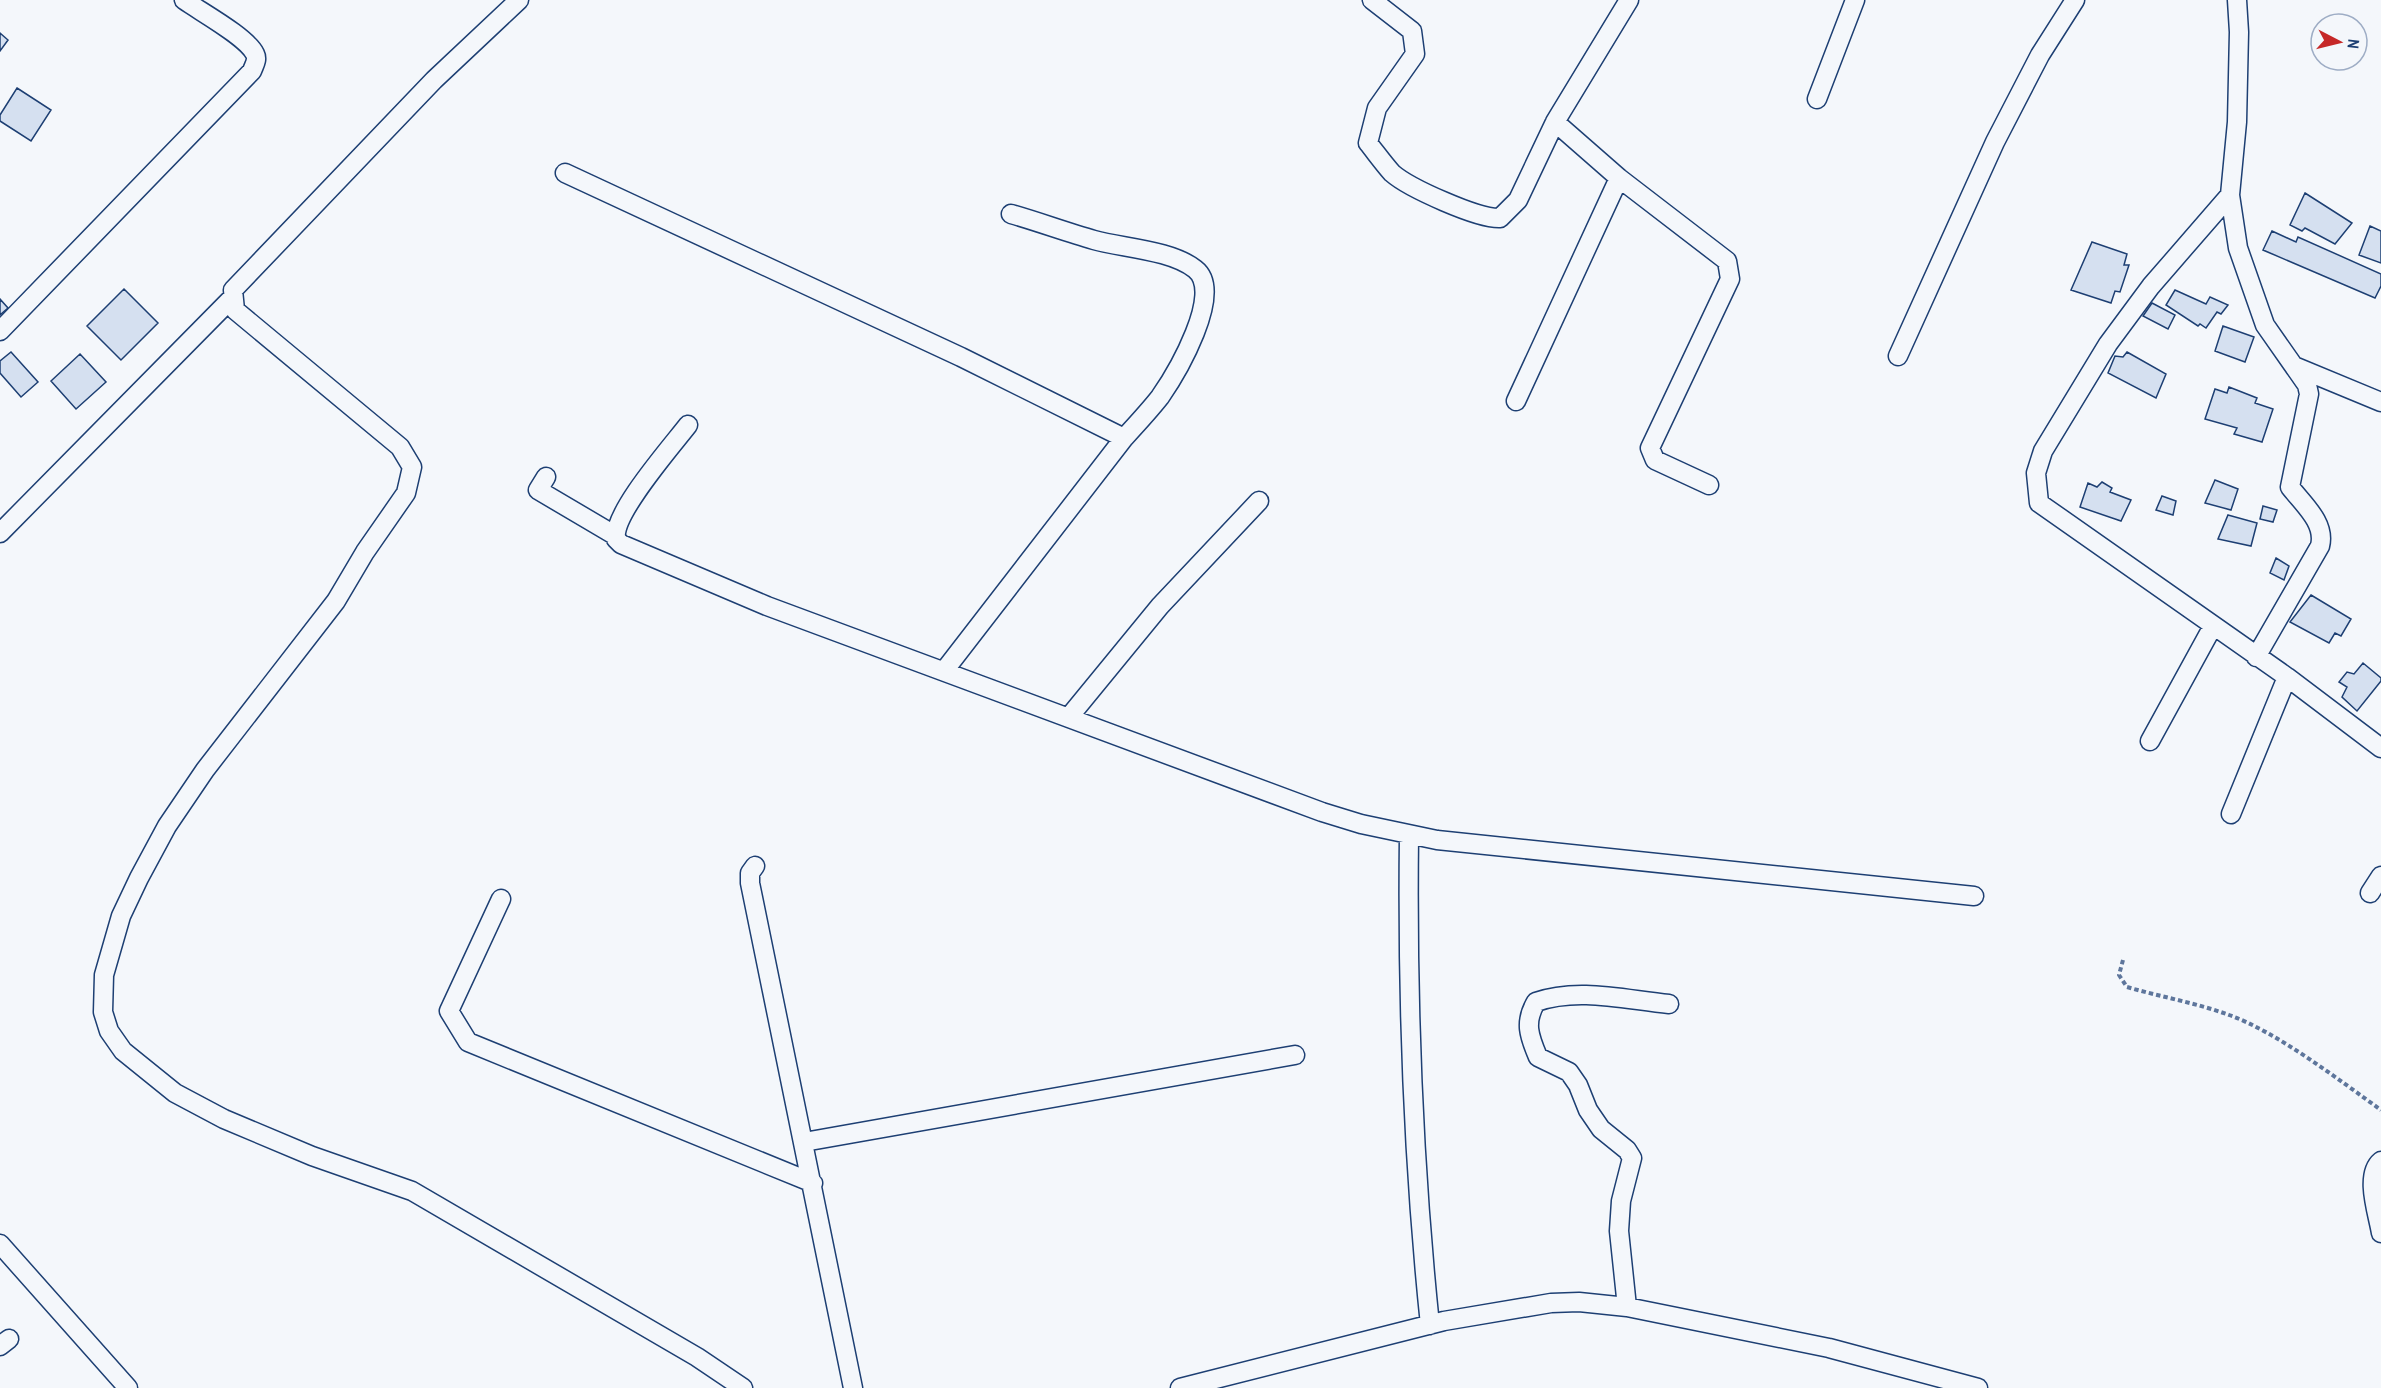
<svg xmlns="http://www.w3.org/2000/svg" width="2381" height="1388" font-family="'Archivo Narrow',sans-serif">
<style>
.building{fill:#d5e0f0;stroke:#1d3f73;stroke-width:1.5}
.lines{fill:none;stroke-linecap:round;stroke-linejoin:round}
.minor-casing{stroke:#1d3f73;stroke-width:21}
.path{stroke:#5e769c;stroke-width:4;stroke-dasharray:4.5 3;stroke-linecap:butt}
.minor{stroke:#f4f7fb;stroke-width:18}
</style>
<rect width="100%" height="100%" fill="#f4f7fb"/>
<!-- building -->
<path class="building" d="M0,33L8,40L0,51Z
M17,88L51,110L31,141L0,121V115Z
M2305,193L2352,223L2335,244L2305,228L2302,231L2290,225Z
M2370,226L2381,231V263L2359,255Z
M2272,231L2296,242L2298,237L2381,274V286L2375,298L2263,250Z
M2092,242L2127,254L2124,265H2129L2120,292L2115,291L2111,303L2071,290Z
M124,289L158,323L121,360L87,326Z
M2175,290L2206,304L2210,297L2228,305L2221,314L2217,312L2206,328L2200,324L2198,326L2166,305Z
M0,299L8,308L0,315Z
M2152,303L2175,315L2168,329L2143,316Z
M2223,326L2254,337L2245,362L2215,351Z
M11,352L38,382L21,397L0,373V361Z
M2127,352L2166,374L2156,398L2108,373L2115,356L2123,357Z
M80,354L106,382L76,409L51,381Z
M2229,387L2257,398L2255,403L2273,409L2262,442L2234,434L2237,428L2205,419L2215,389L2227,393Z
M2215,480L2238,489L2231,510L2205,503Z
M2102,482L2112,488L2110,492L2131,500L2121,521L2080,507L2088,483L2097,487Z
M2162,496L2176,501L2173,515L2156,510Z
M2263,506L2277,510L2273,522L2260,519Z
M2228,515L2257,523L2251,546L2218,539Z
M2276,558L2289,566L2284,580L2270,573Z
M2311,595L2351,619L2341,636L2335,633L2329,643L2290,622Z
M2363,663L2381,678V681L2357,711L2342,697L2347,687L2339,682L2347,672L2354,674Z"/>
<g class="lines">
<!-- minor casing -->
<g class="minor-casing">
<path id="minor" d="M519,0L434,80L233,290L235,310L400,447L412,467L406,493L365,552L336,601L205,770L167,826L139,878L121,916L104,975L103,1012L109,1031L123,1051L175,1093L224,1119L312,1156L412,1191L697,1357L743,1388
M1372,0L1412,31L1415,54L1377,108L1368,143C1376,153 1384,164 1392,173C1409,188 1478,219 1500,218L1518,200L1555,122L1629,0
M2237,0L2239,32L2237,122L2230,195L2238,248L2265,325L2307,385L2309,394L2290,487C2303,504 2326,523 2320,546L2256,657
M1817,99L1855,0
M1555,122L1619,178L1727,261L1730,279L1650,448L1655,460L1709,485
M565,173L961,357L1124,438L944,671
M2230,195L2151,286L2108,344L2043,451L2036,473L2039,503L2287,677L2381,748
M1011,214C1039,222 1066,232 1094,240C1123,248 1171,250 1195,269C1225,292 1176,374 1160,397C1149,411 1136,425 1124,438
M0,331L252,71C254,65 258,60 255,54C247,37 201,12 184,0
M1898,356L1995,142L2040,55L2075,0
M2294,366L2381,402
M1516,401L1619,178
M688,425C671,447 612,514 616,539L621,544L767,606L1322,812L1361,824L1437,840L1974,896
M546,477L538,490L616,536
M0,533L232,298
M1069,717L1160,606L1259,501
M2150,741L2213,626
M2231,814L2287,677
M1409,835C1407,998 1413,1162 1430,1325
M755,866L750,873V883L853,1388
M2370,893L2381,876
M501,899L449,1011L468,1042L813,1183
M804,1142L1295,1055
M2381,1161C2364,1175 2378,1214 2381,1233
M0,1244L128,1388
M1627,1307L1619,1231L1621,1201L1632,1158L1627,1150L1601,1129L1588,1110L1578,1085L1569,1072L1538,1057C1529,1036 1524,1022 1536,1002C1578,987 1626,1000 1669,1004
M0,1346L9,1339
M1180,1388L1444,1321L1551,1303L1579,1302L1627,1307L1829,1348L1978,1388"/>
</g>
<!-- path -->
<path class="path" d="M2123,960L2119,975L2127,987C2161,997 2197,1003 2229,1015C2277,1032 2339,1080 2381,1110"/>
<!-- minor -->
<use href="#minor" class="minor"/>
</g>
<!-- north arrow -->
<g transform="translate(2339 42) rotate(97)"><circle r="28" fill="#f4f7fb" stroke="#9eadc5" stroke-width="1.5"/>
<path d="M0-4.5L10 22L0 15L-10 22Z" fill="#c62828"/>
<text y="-9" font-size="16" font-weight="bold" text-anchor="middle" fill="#1d3f73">N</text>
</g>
</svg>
